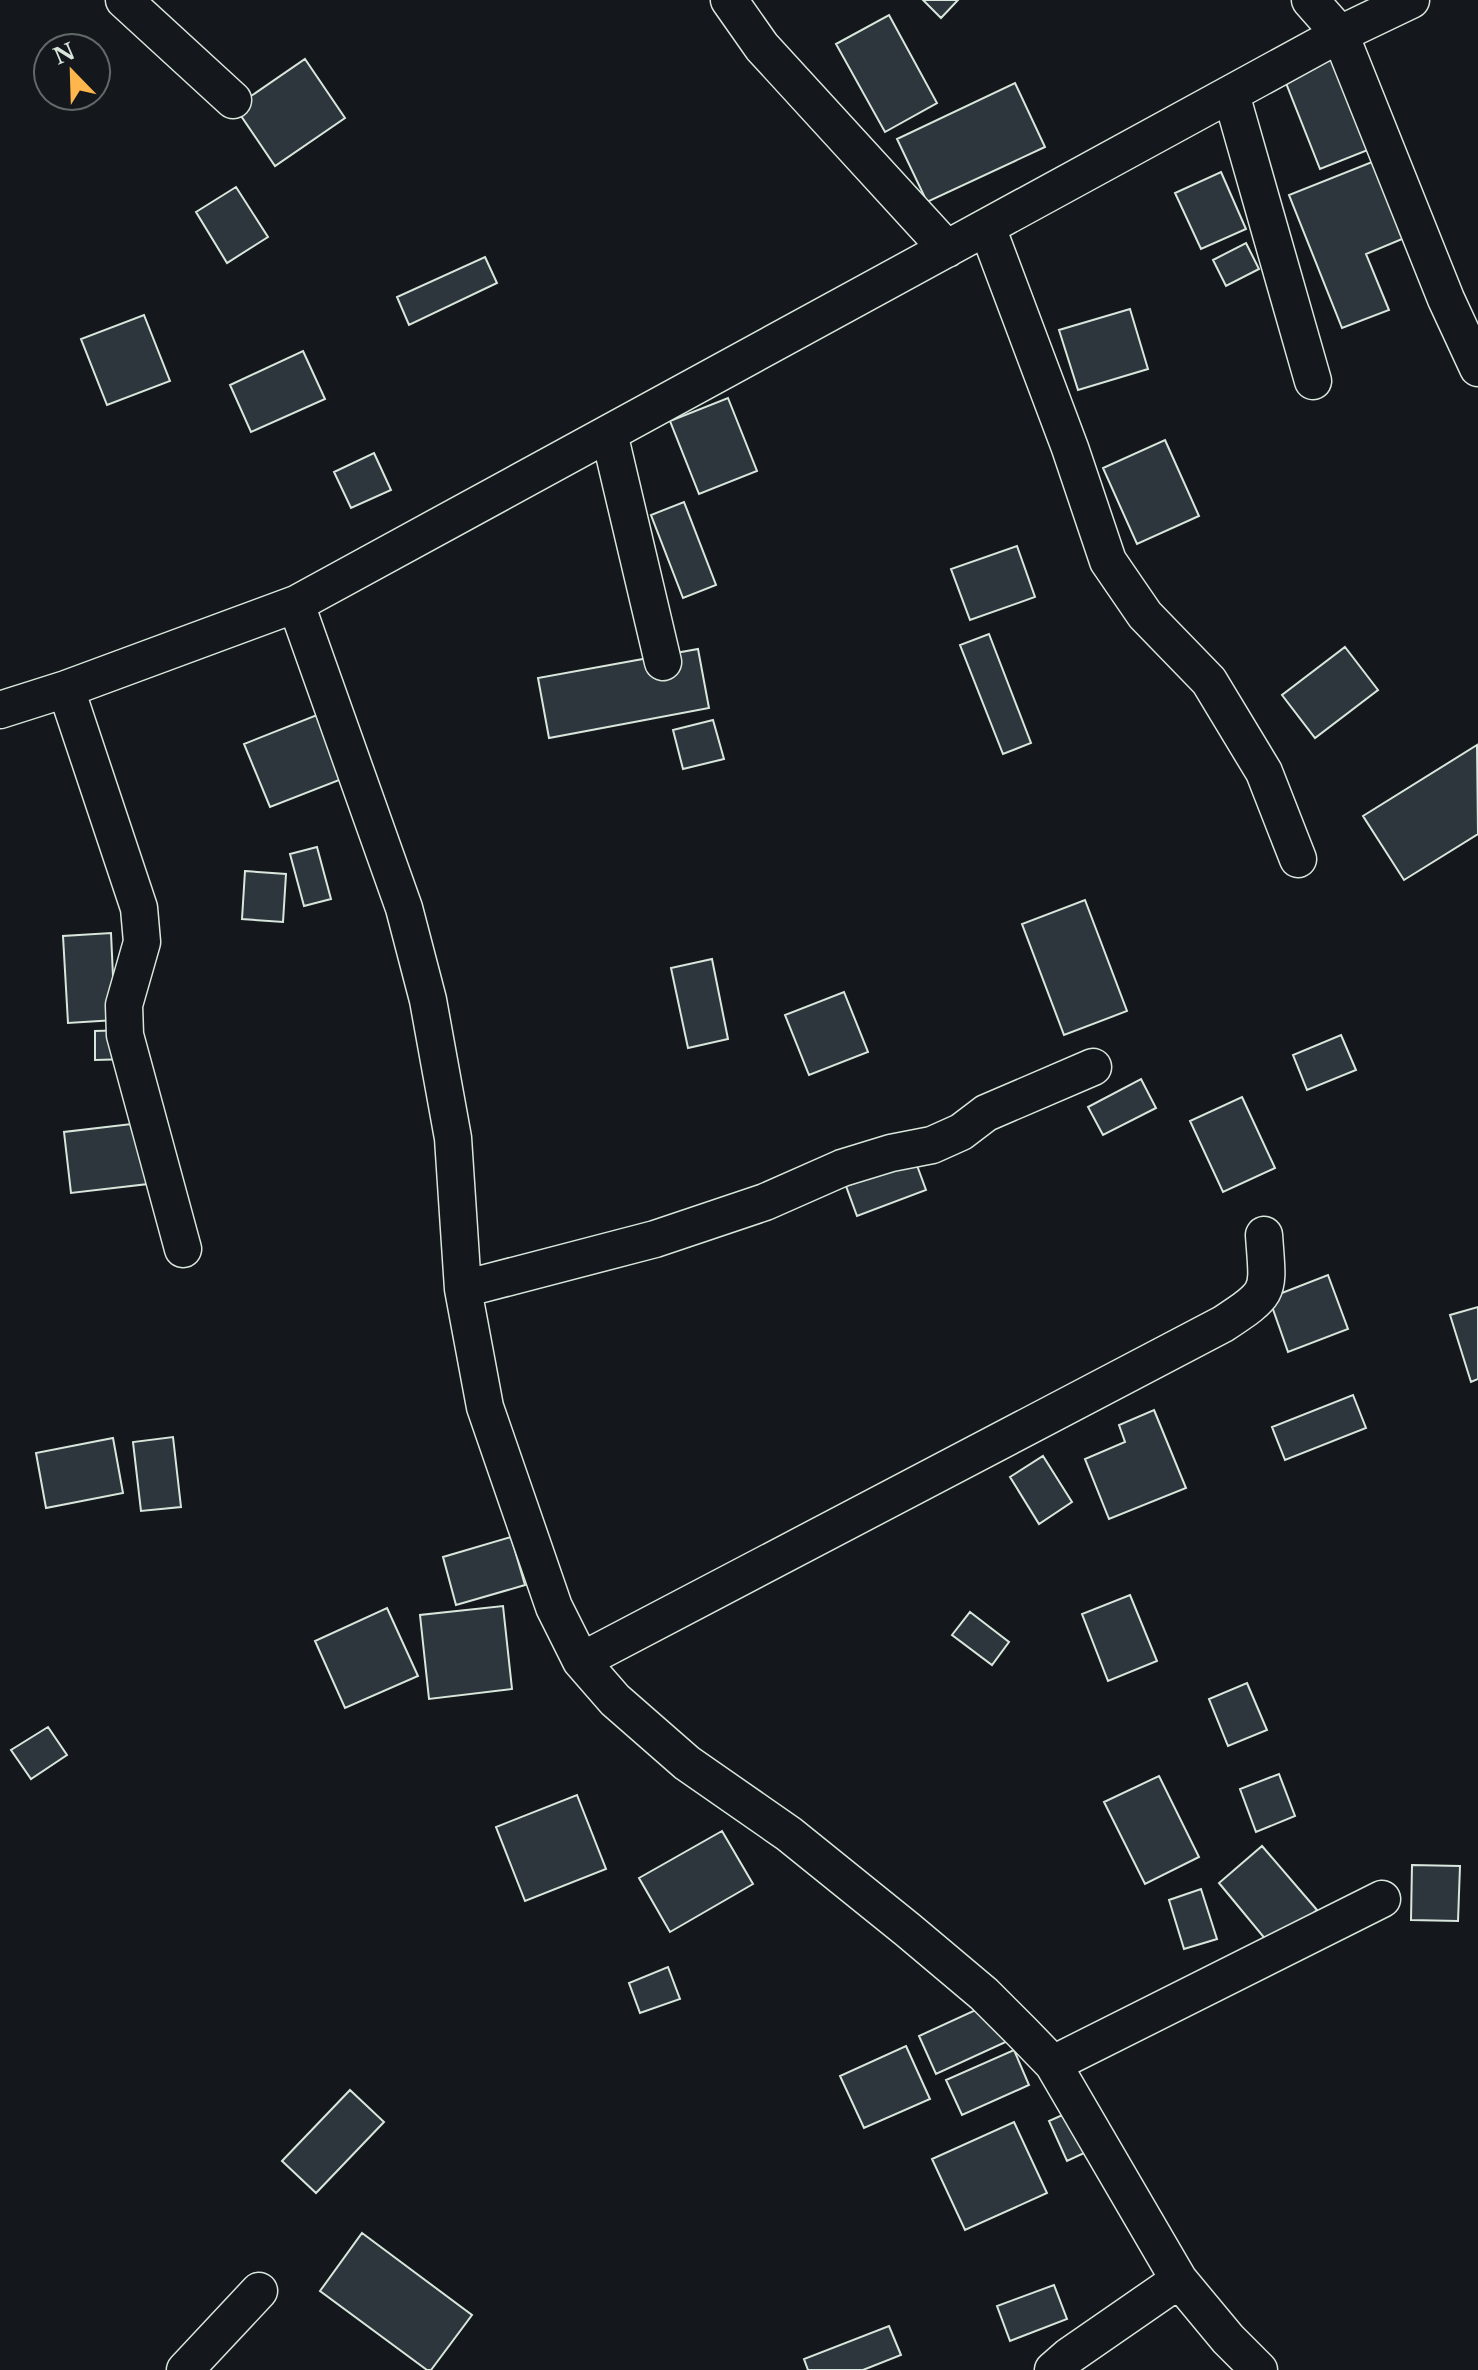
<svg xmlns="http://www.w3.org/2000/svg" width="1478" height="2370" font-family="'Libre Baskerville',serif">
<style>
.building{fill:#2c363c;stroke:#d8e6dc;stroke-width:2}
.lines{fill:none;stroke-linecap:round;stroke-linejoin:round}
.street-casing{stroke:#d8e6dc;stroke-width:39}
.street{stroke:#14181c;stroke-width:36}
</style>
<rect width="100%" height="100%" fill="#14181c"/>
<!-- building -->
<path class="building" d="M923,0H958L941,18Z
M889,15L937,103L885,132L836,44Z
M1356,49L1393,140L1320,169L1284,78Z
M1356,49L1393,140L1320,169L1284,78Z
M305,59L345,118L275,166L235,107Z
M1015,83L1045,147L927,202L897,139Z
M1015,83L1045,147L927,202L897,139Z
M1377,160L1407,237L1366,254L1389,310L1342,328L1289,195Z
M1377,160L1407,237L1366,254L1389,310L1342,328L1289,195Z
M1221,172L1246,229L1201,249L1175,193Z
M1221,172L1246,229L1201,249L1175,193Z
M236,187L268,237L227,263L196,212Z
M1246,243L1259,269L1226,286L1213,260Z
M1246,243L1259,269L1226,286L1213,260Z
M485,257L497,283L409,325L397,297Z
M485,257L497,283L409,325L397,297Z
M1130,309L1148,369L1078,390L1059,330Z
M1130,309L1148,369L1078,390L1059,330Z
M144,315L170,381L107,405L81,339Z
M303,351L325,399L251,432L230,385Z
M303,351L325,399L251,432L230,385Z
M728,398L757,471L699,494L670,421Z
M728,398L757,471L699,494L670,421Z
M1165,440L1199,516L1137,544L1103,468Z
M1165,440L1199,516L1137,544L1103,468Z
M374,453L391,490L351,508L334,472Z
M374,453L391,490L351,508L334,472Z
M684,502L716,585L683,598L651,515Z
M684,502L716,585L683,598L651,515Z
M1017,546L1035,597L970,620L951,569Z
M1017,546L1035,597L970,620L951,569Z
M989,634L1031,743L1003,754L960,645Z
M989,634L1031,743L1003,754L960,645Z
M1345,647L1378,690L1315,738L1282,695Z
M698,649L709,708L549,738L538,678Z
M698,649L709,708L549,738L538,678Z
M322,713L347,777L270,807L244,744Z
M322,713L347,777L270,807L244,744Z
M713,720L724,759L683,769L673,730Z
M713,720L724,759L683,769L673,730Z
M1477,745L1478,834L1404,880L1363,816Z
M1477,745L1478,834L1404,880L1363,816Z
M317,847L331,899L304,906L290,854Z
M317,847L331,899L304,906L290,854Z
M245,871L286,874L283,922L242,919Z
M245,871L286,874L283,922L242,919Z
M1085,900L1127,1011L1064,1035L1022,924Z
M111,933L115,1020L68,1023L63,936Z
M111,933L115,1020L68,1023L63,936Z
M712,959L728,1039L688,1048L671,968Z
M844,992L868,1052L809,1075L785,1015Z
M128,1030L130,1059L95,1060V1031Z
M128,1030L130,1059L95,1060V1031Z
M1341,1035L1356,1070L1307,1090L1293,1055Z
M1141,1079L1156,1108L1103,1135L1088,1107Z
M1242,1097L1275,1168L1223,1192L1190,1121Z
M157,1121L165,1182L71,1193L64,1132Z
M157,1121L165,1182L71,1193L64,1132Z
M915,1160L926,1190L857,1216L846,1186Z
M1328,1275L1348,1329L1288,1352L1269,1298Z
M1478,1307V1379L1471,1382L1450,1315Z
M1353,1395L1366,1428L1285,1460L1272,1427Z
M1154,1410L1186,1488L1109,1519L1085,1459L1125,1442L1119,1425Z
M173,1437L181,1507L141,1511L133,1442Z
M113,1438L123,1493L46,1508L36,1453Z
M1043,1456L1072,1502L1039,1524L1010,1477Z
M511,1537L525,1585L456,1605L443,1557Z
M1130,1595L1157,1661L1108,1681L1082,1614Z
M503,1606L512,1689L429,1699L420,1615Z
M387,1608L418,1676L345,1708L315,1641Z
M970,1612L1009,1642L992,1665L952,1635Z
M1247,1683L1267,1730L1228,1746L1209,1699Z
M48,1727L67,1755L31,1779L11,1750Z
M1279,1774L1295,1816L1256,1832L1240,1789Z
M1159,1776L1199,1857L1145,1884L1104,1802Z
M577,1795L606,1869L525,1901L496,1827Z
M722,1831L753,1884L670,1932L639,1878Z
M1262,1846L1317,1910L1272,1947L1219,1883Z
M1412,1865L1460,1866L1458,1921L1411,1920Z
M1201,1889L1217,1939L1184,1949L1169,1900Z
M668,1967L680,1999L640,2013L629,1983Z
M993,2002L1010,2040L936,2074L919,2036Z
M906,2046L930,2099L864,2128L840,2076Z
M1014,2050L1029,2085L962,2115L946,2080Z
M350,2090L384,2122L316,2193L282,2161Z
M1078,2108L1095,2148L1067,2161L1049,2121Z
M1014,2122L1047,2193L965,2230L932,2159Z
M362,2233L472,2315L431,2370H427L320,2291Z
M1054,2285L1067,2319L1010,2341L997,2306Z
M889,2326L901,2355L863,2370H808L804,2359Z"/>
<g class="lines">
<!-- street casing -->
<g class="street-casing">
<path id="street" d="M124,0L233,100
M729,0L762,47L947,249
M1310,0L1340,34L1446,299L1478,368
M1231,94L1313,381
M987,227L1070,448L1108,561L1145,615L1209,681L1264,772L1298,859
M609,433L663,662
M296,604L404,908L428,1000L453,1138L463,1289L485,1407L554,1607L581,1661L615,1700L687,1763L789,1834L908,1930L984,1994L1022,2032L1053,2064L1179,2280L1228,2339L1259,2370
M66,689L139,908L142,942L124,1005L125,1035L183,1249
M0,710L66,689L296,604L1340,34L1411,0
M463,1289L655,1239L765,1202L842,1168L891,1153L932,1145L961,1132L986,1113L1093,1067
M581,1661L1223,1324C1273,1291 1268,1293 1264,1235
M1053,2064L1382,1899
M185,2370L259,2291
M1053,2370L1069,2356L1179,2280"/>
</g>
<!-- street -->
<use href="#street" class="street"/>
</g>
<!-- north arrow -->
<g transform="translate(72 72) rotate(337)"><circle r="38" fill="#14181c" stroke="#626a69" stroke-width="2"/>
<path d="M0-6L14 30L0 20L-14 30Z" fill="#ffb74d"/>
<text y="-12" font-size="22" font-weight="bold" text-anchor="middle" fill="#d8e6dc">N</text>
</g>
</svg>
